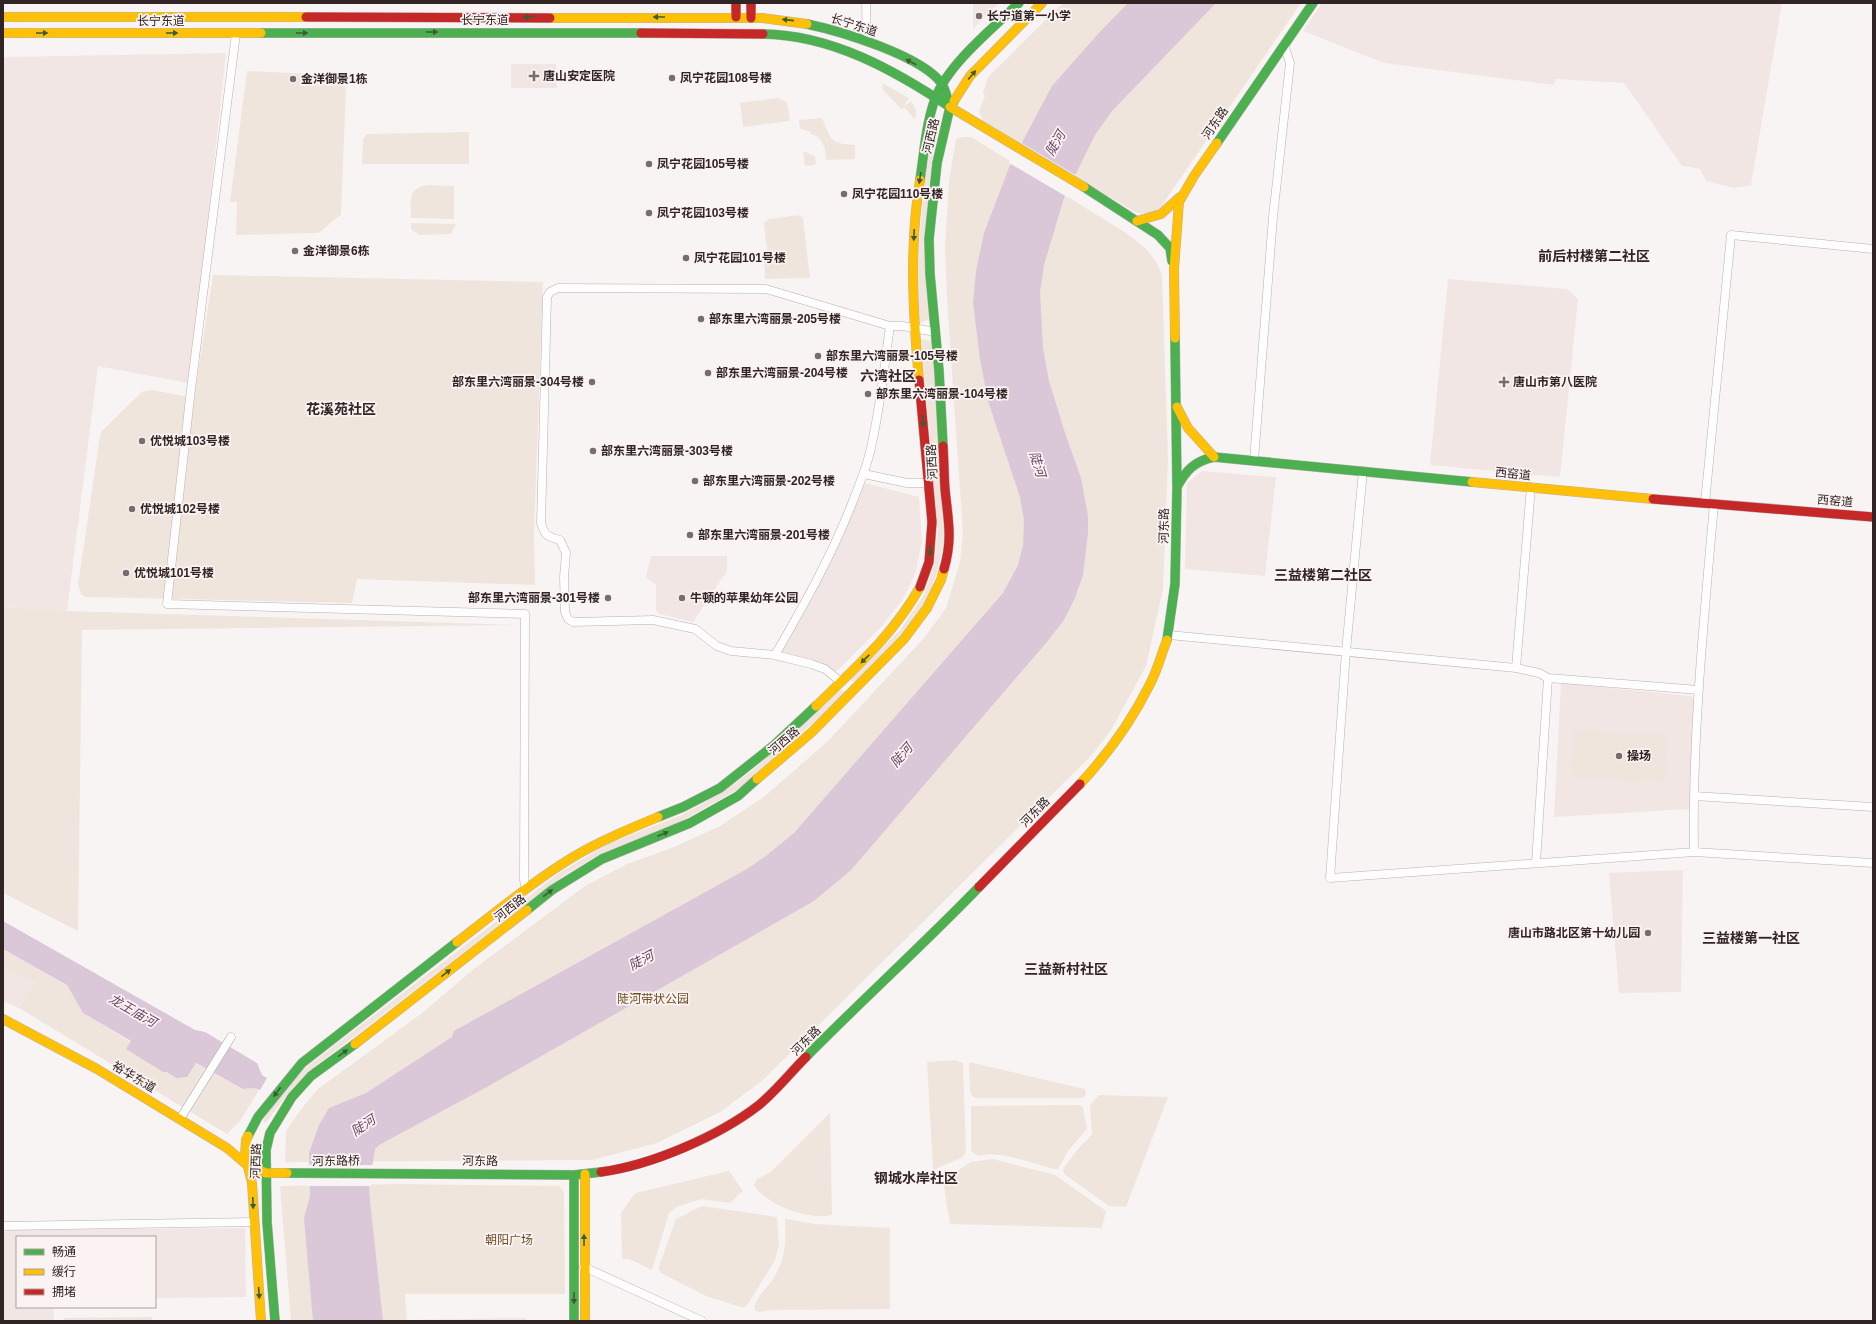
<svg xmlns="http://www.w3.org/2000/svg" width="1876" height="1324" font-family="Arial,'Noto Sans SC',sans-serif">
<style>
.built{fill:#f2e6e5}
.green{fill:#efe5dd}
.water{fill:#dac7d7}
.pier{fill:#f8f4f4}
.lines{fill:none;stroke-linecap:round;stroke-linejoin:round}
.street-casing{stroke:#b8b0b0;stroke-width:9}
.fast-casing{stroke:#b8b0b0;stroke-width:10}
.slow-casing{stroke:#b8b0b0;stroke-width:10}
.jam-casing{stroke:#b8b0b0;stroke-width:10}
.street{stroke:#fefdfd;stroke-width:8}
.fast{stroke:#4caf50;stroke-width:9}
.slow{stroke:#ffc107;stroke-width:9}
.jam{stroke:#c62828;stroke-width:9}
.oneway{fill:#3c5c36}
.poi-dot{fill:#776d6d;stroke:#faf3f2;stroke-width:1.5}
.labels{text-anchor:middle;stroke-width:3.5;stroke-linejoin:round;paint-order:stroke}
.poi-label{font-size:12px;font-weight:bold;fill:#312424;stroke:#faf3f2;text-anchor:start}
.street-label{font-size:12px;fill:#312424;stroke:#faf3f2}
.park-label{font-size:12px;fill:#704f27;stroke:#faf3f2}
.water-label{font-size:13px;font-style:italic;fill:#684364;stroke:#faf3f2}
.quarter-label{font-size:14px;font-weight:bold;fill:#312424;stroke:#faf3f2}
</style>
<rect width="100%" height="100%" fill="#f8f4f4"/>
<!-- built -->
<path class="built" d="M973,3H999L973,29Z
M1322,3H1782L1751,185L1735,188L1706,181L1700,169L1682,166L1624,83L1556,79L1554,85L1384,63L1303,31Z
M226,53L202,275L188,383L98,366L67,611L3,607V57Z
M511,64H556L557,88H511Z
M1448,279L1567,289L1578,299L1560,477L1430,465Z
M1202,471L1276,477L1265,576L1185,569L1187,483Z
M865,483L919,497L922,541L915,575L903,599L883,625L835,673L775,661L836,551Z
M651,556H727V571L693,622L659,614L656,611V585L646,577Z
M1561,683L1691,696L1696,703L1691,809L1554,817Z
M1683,870L1681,992L1619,993L1609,873Z
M3,966L35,983L19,1008L3,1001Z
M245,1228L246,1297L155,1298V1237H17V1307H53L54,1321H3V1233L7,1230Z"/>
<!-- green -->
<path class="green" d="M1063,3H1301L1160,208C1150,216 1144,215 1133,211L983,121L979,111L985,96L983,93L988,77Z
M247,71L336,75L346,88L341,215C332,220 327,228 318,233L236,235L237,202H230Z
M882,83L909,98L904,106L911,101L916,110V117L914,119L904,107L902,110L883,90Z
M778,98L787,102L790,121L743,127L740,103Z
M822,118C832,141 829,143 855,145V159L826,160C826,151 824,141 816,136C812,134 811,135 809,131L804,130L800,128L799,120Z
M469,132V164H362L363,139L367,134Z
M934,133L936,134L933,151L928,195L929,319L920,323C915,260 922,201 931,139Z
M963,137H971L1126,233C1144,246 1153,253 1162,274L1168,460L1163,589L1146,666L1111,730L1092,755L763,1080L720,1112L657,1143L592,1160L285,1162L286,1131L302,1108L318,1089L418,1016L475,968L585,886L627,864L674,847L720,826L765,796L828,741L925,637L946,608L960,562L963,533L947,299L945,247L949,181L956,139Z
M803,151L815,156L816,164L809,166L805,165Z
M428,185L454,186V219L411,218C411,201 407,188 428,185Z
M799,215L803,218L810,278L765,279L764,260L768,259L764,223L769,219Z
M411,223L456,224L451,234L419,235L411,229Z
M213,275L543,282L534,535L535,585L357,579L352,603L85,597L81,594L78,585L100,436L102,431L143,391L153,390L194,398Z
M921,339L932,341L944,526C942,600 905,630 857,680L852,682V678L900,630L924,595L934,565L938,533Z
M3,607L67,611L519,625L82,630L78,931L3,893Z
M840,690L844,691V694L752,779L735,791L678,823L600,854L563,876L312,1069C294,1085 281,1102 267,1122L264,1123L263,1121C276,1099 291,1082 309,1065L559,873L610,843L682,815L718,795L736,783L755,768Z
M1574,731L1667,735L1665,782L1571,777Z
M3,949L67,985L83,1013L131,1042L126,1049L195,1063L243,1089L254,1088L259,1090L240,1121L227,1134L19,1008L35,983L3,966Z
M955,1060L963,1063L966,1152L963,1157L933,1170L927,1062Z
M969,1062L1085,1089L1086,1095L1083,1098H976L972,1096L970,1092Z
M1099,1095L1168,1097L1126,1207L1109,1206L1064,1174L1063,1169L1077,1150L1092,1134L1090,1105Z
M1079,1105L1083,1107L1087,1129L1068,1151L1058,1169H1054C1030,1163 1002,1150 978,1156L971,1151V1106Z
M830,1113L832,1215C809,1221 766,1205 754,1185L757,1179L771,1172Z
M993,1159L1055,1175L1106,1211L1102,1228L950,1224L943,1180L971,1162Z
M729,1171L743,1191L730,1203L701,1199L677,1207L669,1213L652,1270L629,1259H622L621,1213L635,1193Z
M399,1184L559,1186L564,1192L565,1294H405L407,1320L526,1318V1321H291L280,1186Z
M702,1206L777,1217L779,1245L775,1260L748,1304L744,1308L706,1296L661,1273L658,1269L676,1219Z
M785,1219L815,1224L890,1228V1309L772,1310L761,1312L756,1311L754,1307C758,1295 766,1289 773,1279C786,1258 786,1243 785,1219Z
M152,1317V1321H64V1318Z"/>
<!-- water -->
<path class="water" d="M1128,3H1216L1112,111L1095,135L1064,198L1044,265L1040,292L1043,348L1049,381L1065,433L1081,478L1088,516V533L1083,575L1075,598L1064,620L1046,643L851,870L814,901L485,1088L379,1145L375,1149L369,1186L370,1201L383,1321H313L304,1218L310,1196L309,1153L319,1125L329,1108L366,1093L452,1037L454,1031L747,869L766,856L794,833L1003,593L1018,565L1023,546L1024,520L1020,497L988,401L980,359L973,303L976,271L984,233L1010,165L1052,86L1097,35Z
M3,921L195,1030L205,1032L257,1063L262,1075L267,1078L260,1090L254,1088L243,1089L196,1063L187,1077L176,1078L167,1072H163L126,1049L131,1041L83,1013L67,985L3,949Z"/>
<!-- pier -->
<path class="pier" d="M1020,142L1077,176L1067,197L1009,163Z
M307,1165H374L371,1186H307Z"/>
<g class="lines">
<!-- street casing -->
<g class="street-casing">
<path id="street" d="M866,3L867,41
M236,33L191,389L167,604L525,614L524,880L526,889
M1254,460L1273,217L1290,63L1284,45
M1363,471L1346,651L1330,878L1694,852L1873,863
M864,474L907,483H929
M1705,503L1731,235L1873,249
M1169,635L1516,668L1539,673L1548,678L1536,863
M775,655C804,605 832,555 853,501C859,485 866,469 870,452C880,411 884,368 890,326
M1516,668L1531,487
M1548,678L1699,690
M841,682L825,669L811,664L775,655L731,651L717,646L695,629L653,620L573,622L568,619L565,612L564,577L566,553L560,540C548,537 544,535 541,523L547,297L550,292L558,288L766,289L890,326H903L935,332
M1694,796L1873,807
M1694,852C1692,736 1704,619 1714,504
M180,1119L231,1037
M3,1226L254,1222
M584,1267L702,1321"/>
</g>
<!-- fast casing -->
<g class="fast-casing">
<path id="fast" d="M807,24C840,31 923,56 942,84C946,90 947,99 950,107
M261,33H641
M763,34C832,35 894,70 950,107
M1217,143L1313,3
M920,180C924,153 926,124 935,99C948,64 992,29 1019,3
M1084,187L1158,235L1170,248L1172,261
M943,446L939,371L930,274L929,239L937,163L950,107L954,101
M1177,487C1186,470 1195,461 1214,457L1472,482
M1167,640L1175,584L1177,488L1175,338
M658,817L683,807L720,788L773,746L816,706
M527,910L552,890L602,859L690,823L738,796L757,779
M806,1057C863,999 923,945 979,887
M248,1136L258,1117L302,1063L457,942
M287,1173L574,1175L601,1172
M574,1175V1321
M275,1321L267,1222L266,1150L270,1133L292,1097L311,1076L355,1044"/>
</g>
<!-- slow casing -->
<g class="slow-casing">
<path id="slow" d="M3,17H306
M550,18H762L807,24
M3,33H261
M954,101L970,76L1042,3
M950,107L1084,187
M1137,221L1161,214L1180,197
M1175,338L1174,269L1179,202L1194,176L1217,143
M919,380C913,314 909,246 920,180
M1177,407L1188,428L1214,457
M1472,482L1653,499
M816,706C854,669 894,634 920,587
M757,779L812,732L904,639L927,608L941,580L944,569
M1080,784C1107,755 1131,722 1149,686C1157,672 1161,655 1167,640
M457,942C495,913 532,882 573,857C600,841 629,829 658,817
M3,1019L97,1069L227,1148L247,1165L266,1173H287
M355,1044L527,910
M248,1136L246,1140L245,1155L252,1183L261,1321
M585,1174V1321"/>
</g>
<!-- jam casing -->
<g class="jam-casing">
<path id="jam" d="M736,3V17
M751,3V18
M306,17L550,18
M641,33L763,34
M919,380L932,522L929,562L920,587
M943,446C944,460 944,475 945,489C948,520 953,538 944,569
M1653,499L1873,517
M979,887L1080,784
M601,1172C652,1165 719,1136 759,1105C776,1091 791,1072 806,1057"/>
</g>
<!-- street -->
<use href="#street" class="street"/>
<!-- fast -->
<use href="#fast" class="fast"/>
<!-- slow -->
<use href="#slow" class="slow"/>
<!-- jam -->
<use href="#jam" class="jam"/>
</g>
<!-- one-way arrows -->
<defs><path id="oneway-solid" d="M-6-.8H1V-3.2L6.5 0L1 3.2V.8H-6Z"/></defs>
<g class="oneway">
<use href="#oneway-solid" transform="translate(529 17) rotate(-180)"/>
<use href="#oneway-solid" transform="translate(659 17) rotate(180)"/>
<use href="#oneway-solid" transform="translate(788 20) rotate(-174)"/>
<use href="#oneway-solid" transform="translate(432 32)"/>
<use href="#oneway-solid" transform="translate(42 33)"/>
<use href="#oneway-solid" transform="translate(172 33)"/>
<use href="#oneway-solid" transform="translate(302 33)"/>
<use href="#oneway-solid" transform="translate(911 62) rotate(-153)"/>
<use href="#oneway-solid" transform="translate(972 75) rotate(-50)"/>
<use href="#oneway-solid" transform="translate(920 178) rotate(99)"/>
<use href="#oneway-solid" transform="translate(914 235) rotate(92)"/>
<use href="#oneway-solid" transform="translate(923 421) rotate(84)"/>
<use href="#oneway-solid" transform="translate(930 550) rotate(94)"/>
<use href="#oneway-solid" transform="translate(865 659) rotate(136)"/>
<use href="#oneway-solid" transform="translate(663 834) rotate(-22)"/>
<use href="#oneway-solid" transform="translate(548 893) rotate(-37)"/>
<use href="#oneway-solid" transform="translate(446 973) rotate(-38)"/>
<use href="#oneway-solid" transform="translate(343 1053) rotate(-36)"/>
<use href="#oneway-solid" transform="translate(277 1092) rotate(127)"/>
<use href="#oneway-solid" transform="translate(253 1203) rotate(88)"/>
<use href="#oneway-solid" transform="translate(584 1240) rotate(-90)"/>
<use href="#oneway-solid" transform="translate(259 1293) rotate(86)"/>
<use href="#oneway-solid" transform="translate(574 1298) rotate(90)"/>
</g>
<!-- markers -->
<g class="poi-dot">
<circle cx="979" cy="16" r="4"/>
<path d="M532 70h4v4h4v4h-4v4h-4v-4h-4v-4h4z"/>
<circle cx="672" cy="78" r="4"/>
<circle cx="293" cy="79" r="4"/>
<circle cx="649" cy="164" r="4"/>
<circle cx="844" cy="194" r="4"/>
<circle cx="649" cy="213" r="4"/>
<circle cx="295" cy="251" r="4"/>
<circle cx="686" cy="258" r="4"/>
<circle cx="701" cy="319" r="4"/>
<circle cx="818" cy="356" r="4"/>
<circle cx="708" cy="373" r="4"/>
<circle cx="592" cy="382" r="4"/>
<path d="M1502 376h4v4h4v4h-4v4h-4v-4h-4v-4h4z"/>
<circle cx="868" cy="394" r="4"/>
<circle cx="142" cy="441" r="4"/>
<circle cx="593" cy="451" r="4"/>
<circle cx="695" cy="481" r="4"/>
<circle cx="132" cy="509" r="4"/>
<circle cx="690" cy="535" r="4"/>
<circle cx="126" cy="573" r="4"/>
<circle cx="608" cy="598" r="4"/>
<circle cx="682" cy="598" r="4"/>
<circle cx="1619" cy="756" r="4"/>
<circle cx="1648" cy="933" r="4"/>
</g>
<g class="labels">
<!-- poi labels -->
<g class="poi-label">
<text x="987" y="20">长宁道第一小学</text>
<text x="543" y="80">唐山安定医院</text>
<text x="680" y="82">凤宁花园108号楼</text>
<text x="301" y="83">金洋御景1栋</text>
<text x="657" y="168">凤宁花园105号楼</text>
<text x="852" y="198">凤宁花园110号楼</text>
<text x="657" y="217">凤宁花园103号楼</text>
<text x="303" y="255">金洋御景6栋</text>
<text x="694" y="262">凤宁花园101号楼</text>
<text x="709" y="323">部东里六湾丽景-205号楼</text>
<text x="826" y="360">部东里六湾丽景-105号楼</text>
<text x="716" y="377">部东里六湾丽景-204号楼</text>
<text x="584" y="386" text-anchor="end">部东里六湾丽景-304号楼</text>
<text x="1513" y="386">唐山市第八医院</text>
<text x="876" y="398">部东里六湾丽景-104号楼</text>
<text x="150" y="445">优悦城103号楼</text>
<text x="601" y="455">部东里六湾丽景-303号楼</text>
<text x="703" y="485">部东里六湾丽景-202号楼</text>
<text x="140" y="513">优悦城102号楼</text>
<text x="698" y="539">部东里六湾丽景-201号楼</text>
<text x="134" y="577">优悦城101号楼</text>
<text x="600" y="602" text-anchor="end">部东里六湾丽景-301号楼</text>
<text x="690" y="602">牛顿的苹果幼年公园</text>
<text x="1627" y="760">操场</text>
<text x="1640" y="937" text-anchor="end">唐山市路北区第十幼儿园</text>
</g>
<!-- street labels -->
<g class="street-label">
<text x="485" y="24">长宁东道</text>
<text x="161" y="25">长宁东道</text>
<text transform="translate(854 25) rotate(18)" y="4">长宁东道</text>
<text transform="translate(1215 123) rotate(-56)" y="4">河东路</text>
<text transform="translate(931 136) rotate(-77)" y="4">河西路</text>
<text transform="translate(932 462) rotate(-93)" y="4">河西路</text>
<text transform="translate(1513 474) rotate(6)" y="4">西窑道</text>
<text transform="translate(1835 501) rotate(5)" y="4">西窑道</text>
<text transform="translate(1164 526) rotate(-89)" y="4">河东路</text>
<text transform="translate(784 741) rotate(-41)" y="4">河西路</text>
<text transform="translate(1035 812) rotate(-46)" y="4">河东路</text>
<text transform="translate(510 908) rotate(-38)" y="4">河西路</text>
<text transform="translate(806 1041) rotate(-45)" y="4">河东路</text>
<text transform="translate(134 1077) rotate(31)" y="4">裕华东道</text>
<text transform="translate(256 1161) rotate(-88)" y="4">河西路</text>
<text transform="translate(336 1161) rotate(-1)" y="4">河东路桥</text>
<text transform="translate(480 1161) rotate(1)" y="4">河东路</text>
</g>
<!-- park labels -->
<g class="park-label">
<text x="653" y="1003">陡河带状公园</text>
<text x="509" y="1244">朝阳广场</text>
</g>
<!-- water labels -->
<g class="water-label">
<text transform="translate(1055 143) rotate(-60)" y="5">陡河</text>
<text transform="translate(1038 464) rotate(73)" y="5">陡河</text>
<text transform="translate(901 755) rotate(-49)" y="5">陡河</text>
<text transform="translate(641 960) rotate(-28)" y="5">陡河</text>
<text transform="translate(133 1010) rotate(30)" y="5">龙王庙河</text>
<text transform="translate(363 1125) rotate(-34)" y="5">陡河</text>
</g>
<!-- quarter labels -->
<g class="quarter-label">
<text x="1594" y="261">前后村楼第二社区</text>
<text x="888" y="381">六湾社区</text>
<text x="341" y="414">花溪苑社区</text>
<text x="1323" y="580">三益楼第二社区</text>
<text x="1751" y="943">三益楼第一社区</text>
<text x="1066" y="974">三益新村社区</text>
<text x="916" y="1183">钢城水岸社区</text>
</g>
</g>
<!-- border -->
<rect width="1876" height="1324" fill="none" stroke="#312424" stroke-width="8"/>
<!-- legend -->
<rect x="16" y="1236" width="140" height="72" fill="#faf3f2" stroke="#aaa0a0"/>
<rect x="24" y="1249" width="20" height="6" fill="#4caf50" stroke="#aaa0a0"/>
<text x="52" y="1256" font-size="12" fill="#312424">畅通</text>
<rect x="24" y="1269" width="20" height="6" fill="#ffc107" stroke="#aaa0a0"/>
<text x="52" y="1276" font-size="12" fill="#312424">缓行</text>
<rect x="24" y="1289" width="20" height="6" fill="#c62828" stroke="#aaa0a0"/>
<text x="52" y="1296" font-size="12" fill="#312424">拥堵</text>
</svg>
